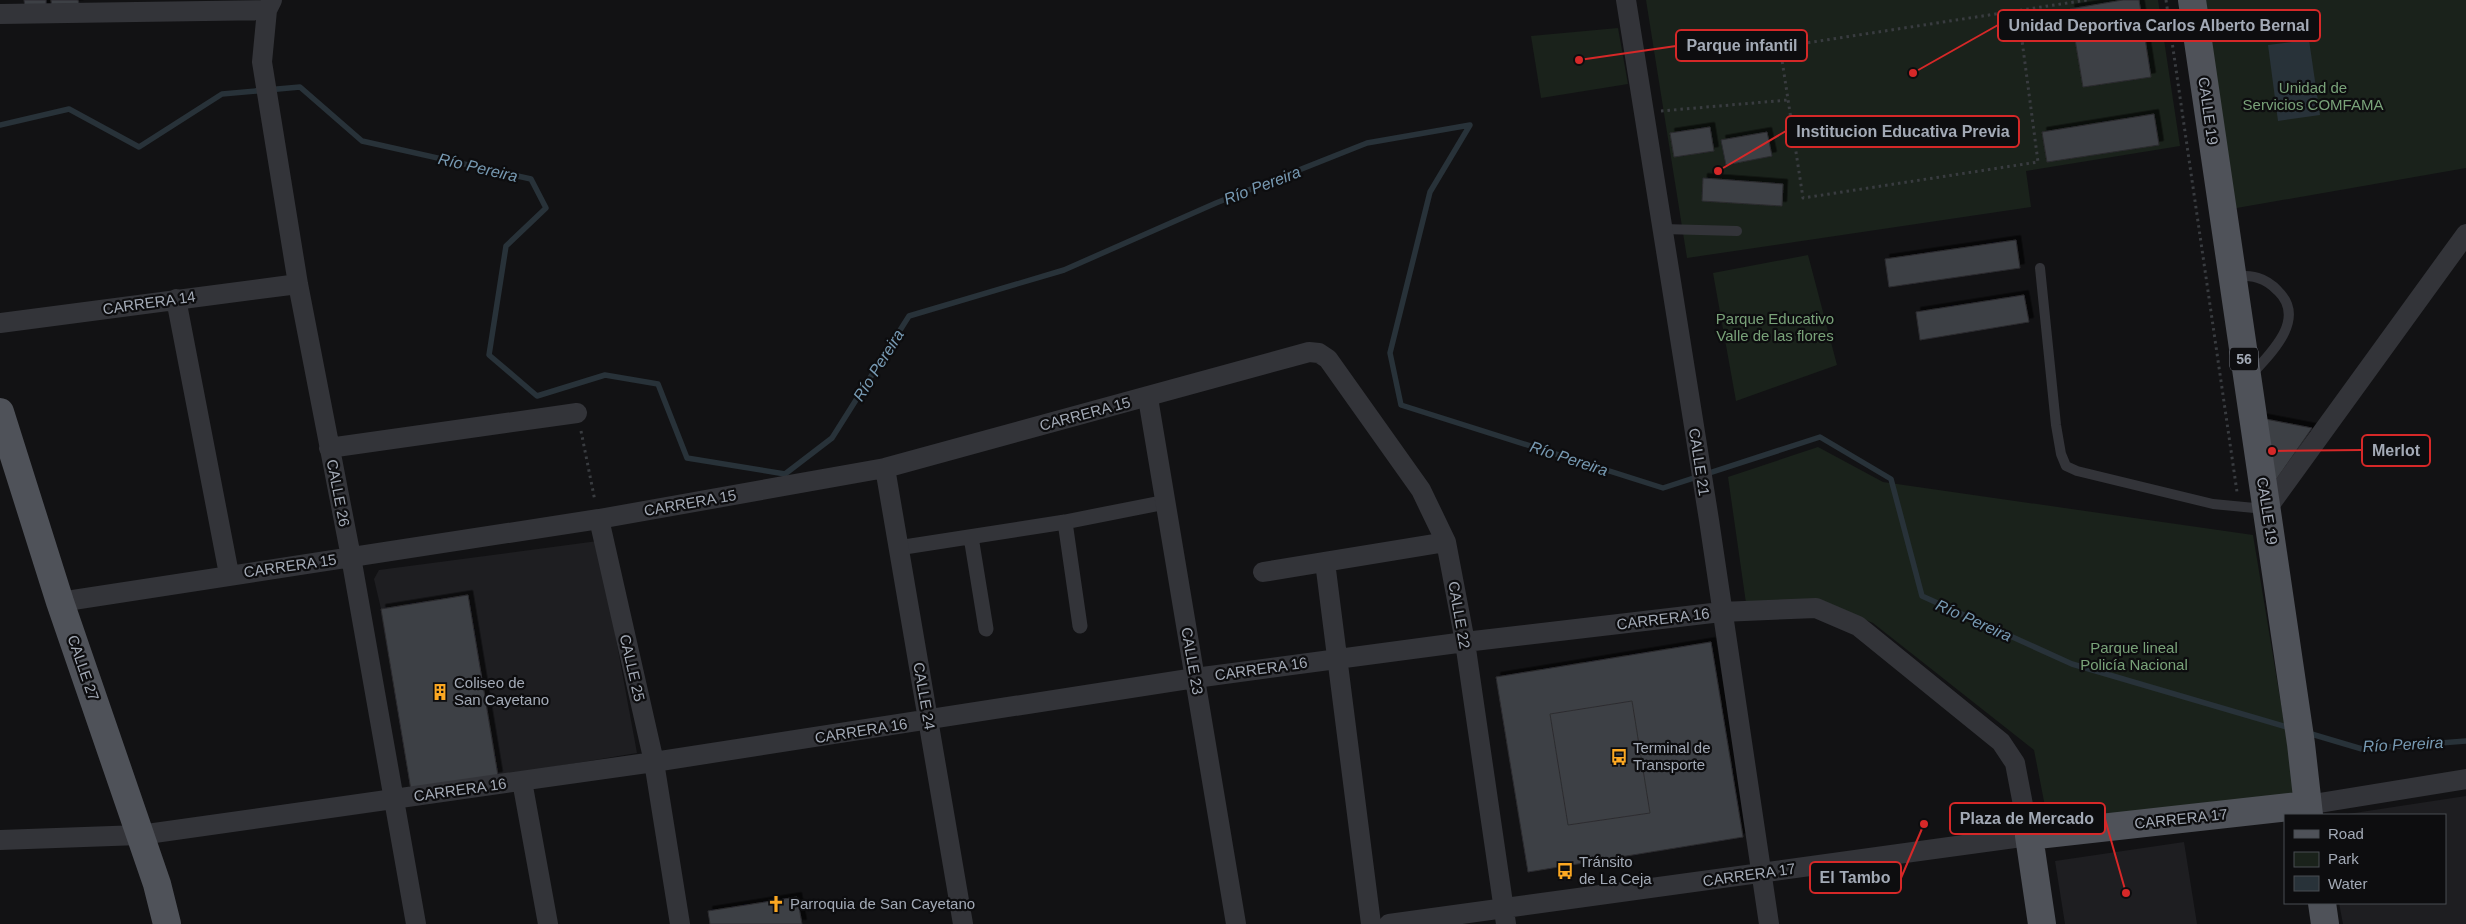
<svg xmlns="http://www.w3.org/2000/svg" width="2466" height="924" font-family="Arial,sans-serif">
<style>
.built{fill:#1e1e21}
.green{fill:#1a221b}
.water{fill:#283239}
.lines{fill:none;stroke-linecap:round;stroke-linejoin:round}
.stream{stroke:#283239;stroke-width:5.5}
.building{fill:#3e4044;stroke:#2c2c30;filter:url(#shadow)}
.path{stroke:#393c40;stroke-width:3;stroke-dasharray:2.5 4;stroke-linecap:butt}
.service{stroke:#333439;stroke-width:10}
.pedestrian{stroke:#333439;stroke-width:15}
.minor{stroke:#333439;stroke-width:20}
.primary{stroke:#4f5259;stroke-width:28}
.labels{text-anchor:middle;stroke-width:4.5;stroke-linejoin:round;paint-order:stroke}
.shield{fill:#0d0d0f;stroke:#767b84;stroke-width:1}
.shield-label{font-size:14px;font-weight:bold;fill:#a3aab6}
.park-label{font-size:15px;fill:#79a279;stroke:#0d0d0f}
.street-label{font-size:15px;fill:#a3aab6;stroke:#0d0d0f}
.poi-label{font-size:15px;fill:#a3aab6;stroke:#0d0d0f;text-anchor:start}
.water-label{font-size:16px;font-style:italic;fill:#779ab3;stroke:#0d0d0f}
.leader{fill:none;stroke:#d62828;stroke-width:2}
.callout-dot{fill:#d62828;stroke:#0d0d0f;stroke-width:2}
.callout{fill:#0d0d0f;stroke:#d62828;stroke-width:2}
.callout-label{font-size:16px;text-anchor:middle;font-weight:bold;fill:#a3aab6}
</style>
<defs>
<filter id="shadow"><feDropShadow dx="4.5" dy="-4.5" stdDeviation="0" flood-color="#0009"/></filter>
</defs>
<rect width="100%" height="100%" fill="#121214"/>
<!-- built -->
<path class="built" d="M598,541L637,753L498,776L468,595L381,609L374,579L379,570Z
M2466,796V924H2343L2339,903H2445V815H2341Z
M2184,842L2197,924H2065L2055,861Z"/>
<!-- green -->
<path class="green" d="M1646,0H2158L2180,146L2026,171L2031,207L1687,258Z
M2203,0H2466V168L2231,209Z
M1618,28L1628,84L1541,98L1531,36Z
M1808,255L1837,365L1736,401L1713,273Z
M1818,447L1883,482L2253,535L2297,801L2049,827L2034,750L1873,623L1818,600L1746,603L1728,477Z"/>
<!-- water -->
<path class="water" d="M2309,40L2320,115L2278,121L2268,45Z"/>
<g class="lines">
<!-- stream -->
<path class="stream" d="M0,125L69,109L139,147L222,94L300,87L362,141L531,179L546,208L506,246L489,355L537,396L605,375L658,384L687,458L785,474L832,438L909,316L1064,270L1216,203L1367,143L1470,125L1430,192L1390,353L1401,405L1663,488L1820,437L1891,479L1922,596L2072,664L2290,728
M2308,733L2362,749L2466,741"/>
</g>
<!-- building -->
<path class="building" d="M24,0H46V8H25Z
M51,0H78L79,4L52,7Z
M2123,0H2139L2151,77L2083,87L2070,9Z
M2154,114L2159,145L2047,162L2042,132Z
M1710,127L1714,151L1674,157L1670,133Z
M1767,132L1772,156L1726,165L1721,140Z
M1703,178L1783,184L1782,206L1702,201Z
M2016,240L2020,268L1889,287L1885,259Z
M2024,295L2029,322L1920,340L1916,312Z
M2260,418L2312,428L2269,490Z
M468,595L498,776L411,790L381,609Z
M1711,642L1743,837L1528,872L1496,677Z
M1632,701L1650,813L1568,825L1550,714Z
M797,897L802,924H710L708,911Z"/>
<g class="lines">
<!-- path -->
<path class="path" d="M2166,0L2237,492
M2018,10L2038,162L1803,198L1780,47L2087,0
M1661,111L1788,100
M581,431L595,501"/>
<!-- service -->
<path class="service" d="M1663,229L1737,231
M2040,268L2056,425L2061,454L2066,466L2077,471L2213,504L2265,509
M2233,276C2252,275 2265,277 2278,291C2307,319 2271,353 2251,375"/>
<!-- pedestrian -->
<path class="pedestrian" d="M1065,522L1080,626
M971,537L986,629
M898,548L1065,522L1166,502"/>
<!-- minor -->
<path class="minor" d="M272,0L267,10L262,62L298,284L351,557L416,924
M1626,0L1709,520L1769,924
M0,14L267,10
M176,299L229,574
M0,323L298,284
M1148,398L1236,924
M329,448L577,413
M885,468L963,924
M2266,510L2466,234
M599,519L654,762L680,924
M1325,562L1371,924
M1263,572L1446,542
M60,602L599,519L885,468L1309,352L1319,353L1328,359L1421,490L1446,542L1465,642L1506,924
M522,781L548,924
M2307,805L2466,779
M0,840L140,835L654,762L1195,678L1465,642L1721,612L1816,608L1858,626L2001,742L2015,763L2029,836L1389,924"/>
<!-- primary -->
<path class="primary" d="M2192,0L2301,744L2309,815
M0,412L60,602L157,884L167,924
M2322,903L2325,924
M2042,924L2029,836L2307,805"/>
</g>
<!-- icons -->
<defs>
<g id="building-bare" transform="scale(1.35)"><path d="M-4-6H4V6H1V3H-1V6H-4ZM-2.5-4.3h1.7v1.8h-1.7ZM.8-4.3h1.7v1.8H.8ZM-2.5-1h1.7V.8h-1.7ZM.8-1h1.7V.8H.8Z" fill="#fca822" stroke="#0d0d0f" stroke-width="2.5" paint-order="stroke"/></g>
<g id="bus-bare" transform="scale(1.35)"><path d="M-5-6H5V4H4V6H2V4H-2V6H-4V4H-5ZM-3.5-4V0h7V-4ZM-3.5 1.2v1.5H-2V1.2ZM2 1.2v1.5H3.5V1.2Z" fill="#fca822" stroke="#0d0d0f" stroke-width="2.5" paint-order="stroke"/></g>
<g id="church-bare" transform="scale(1.35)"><path d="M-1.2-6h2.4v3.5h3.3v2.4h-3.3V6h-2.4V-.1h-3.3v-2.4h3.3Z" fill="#fca822" stroke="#0d0d0f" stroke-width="2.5" paint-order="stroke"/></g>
</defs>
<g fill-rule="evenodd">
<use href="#building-bare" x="440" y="692"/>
<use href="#bus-bare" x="1619" y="757"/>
<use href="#bus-bare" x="1565" y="871"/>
<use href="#church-bare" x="776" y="904"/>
</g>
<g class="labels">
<!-- shield labels -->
<rect class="shield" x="2230" y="347.5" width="28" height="23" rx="4"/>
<g class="shield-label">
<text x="2244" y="364">56</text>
</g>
<!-- park labels -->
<g class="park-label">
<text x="2313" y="93">Unidad de<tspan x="2313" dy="17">Servicios COMFAMA</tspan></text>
<text x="1775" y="324">Parque Educativo<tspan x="1775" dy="17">Valle de las flores</tspan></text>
<text x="2134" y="653">Parque lineal<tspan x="2134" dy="17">Policía Nacional</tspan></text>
</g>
<!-- street labels -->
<g class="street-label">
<text transform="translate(2208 111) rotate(82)" y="5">CALLE 19</text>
<text transform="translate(149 303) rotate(-8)" y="5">CARRERA 14</text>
<text transform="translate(1085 414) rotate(-15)" y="5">CARRERA 15</text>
<text transform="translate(1699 462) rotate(81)" y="5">CALLE 21</text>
<text transform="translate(338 493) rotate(79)" y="5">CALLE 26</text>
<text transform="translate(690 503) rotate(-10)" y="5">CARRERA 15</text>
<text transform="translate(2267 511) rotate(81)" y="5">CALLE 19</text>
<text transform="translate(290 566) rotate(-8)" y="5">CARRERA 15</text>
<text transform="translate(1459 615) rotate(80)" y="5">CALLE 22</text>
<text transform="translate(1663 619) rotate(-7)" y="5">CARRERA 16</text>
<text transform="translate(1192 661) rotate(80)" y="5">CALLE 23</text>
<text transform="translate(83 668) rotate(71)" y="5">CALLE 27</text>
<text transform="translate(632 668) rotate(77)" y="5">CALLE 25</text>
<text transform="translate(1261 669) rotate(-8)" y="5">CARRERA 16</text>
<text transform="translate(924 696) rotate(80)" y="5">CALLE 24</text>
<text transform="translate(861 731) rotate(-9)" y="5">CARRERA 16</text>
<text transform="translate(460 790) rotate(-8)" y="5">CARRERA 16</text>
<text transform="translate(2181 819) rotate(-6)" y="5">CARRERA 17</text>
<text transform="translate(1749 875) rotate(-8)" y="5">CARRERA 17</text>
</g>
<!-- poi labels -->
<g class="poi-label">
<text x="454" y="688">Coliseo de<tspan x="454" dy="17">San Cayetano</tspan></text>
<text x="1633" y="753">Terminal de<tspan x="1633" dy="17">Transporte</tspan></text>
<text x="1579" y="867">Tránsito<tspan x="1579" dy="17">de La Ceja</tspan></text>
<text x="790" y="909">Parroquia de San Cayetano</text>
</g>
<!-- water labels -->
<g class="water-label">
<text transform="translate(478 167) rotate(13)" y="6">Río Pereira</text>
<text transform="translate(1262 185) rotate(-21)" y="6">Río Pereira</text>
<text transform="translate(878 365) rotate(-58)" y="6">Río Pereira</text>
<text transform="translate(1569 458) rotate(18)" y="6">Río Pereira</text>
<text transform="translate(1974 620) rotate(24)" y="6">Río Pereira</text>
<text transform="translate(2403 744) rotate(-3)" y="6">Río Pereira</text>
</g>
</g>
<!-- callouts -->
<path class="leader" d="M1913 73L1998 25M1579 60L1676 46M1718 171L1786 131M2272 451L2362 450M2126 893L2105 819M1924 824L1901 878"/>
<g class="callout-dot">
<circle cx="1913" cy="73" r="5"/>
<circle cx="1579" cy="60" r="5"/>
<circle cx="1718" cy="171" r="5"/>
<circle cx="2272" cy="451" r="5"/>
<circle cx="2126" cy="893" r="5"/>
<circle cx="1924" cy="824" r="5"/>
</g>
<g class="callout">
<rect x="1998" y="10" width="322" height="31" rx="5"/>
<rect x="1676" y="30" width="131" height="31" rx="5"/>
<rect x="1786" y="116" width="233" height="31" rx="5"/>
<rect x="2362" y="435" width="68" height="31" rx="5"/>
<rect x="1950" y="803" width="155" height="31" rx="5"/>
<rect x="1810" y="862" width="91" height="31" rx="5"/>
</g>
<g class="callout-label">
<text x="2159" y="31">Unidad Deportiva Carlos Alberto Bernal</text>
<text x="1742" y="51">Parque infantil</text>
<text x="1903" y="137">Institucion Educativa Previa</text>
<text x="2396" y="456">Merlot</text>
<text x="2027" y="824">Plaza de Mercado</text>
<text x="1855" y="883">El Tambo</text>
</g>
<!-- legend -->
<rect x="2284" y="814" width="162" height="90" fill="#0d0d0f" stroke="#494c52"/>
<rect x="2294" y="830" width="25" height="8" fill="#4f5259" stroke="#494c52"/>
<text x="2328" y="839" font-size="15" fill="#a3aab6">Road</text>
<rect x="2294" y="852" width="25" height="15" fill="#1a221b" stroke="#494c52"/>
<text x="2328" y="864" font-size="15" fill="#a3aab6">Park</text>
<rect x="2294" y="876" width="25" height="15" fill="#283239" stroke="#494c52"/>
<text x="2328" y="889" font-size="15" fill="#a3aab6">Water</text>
</svg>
